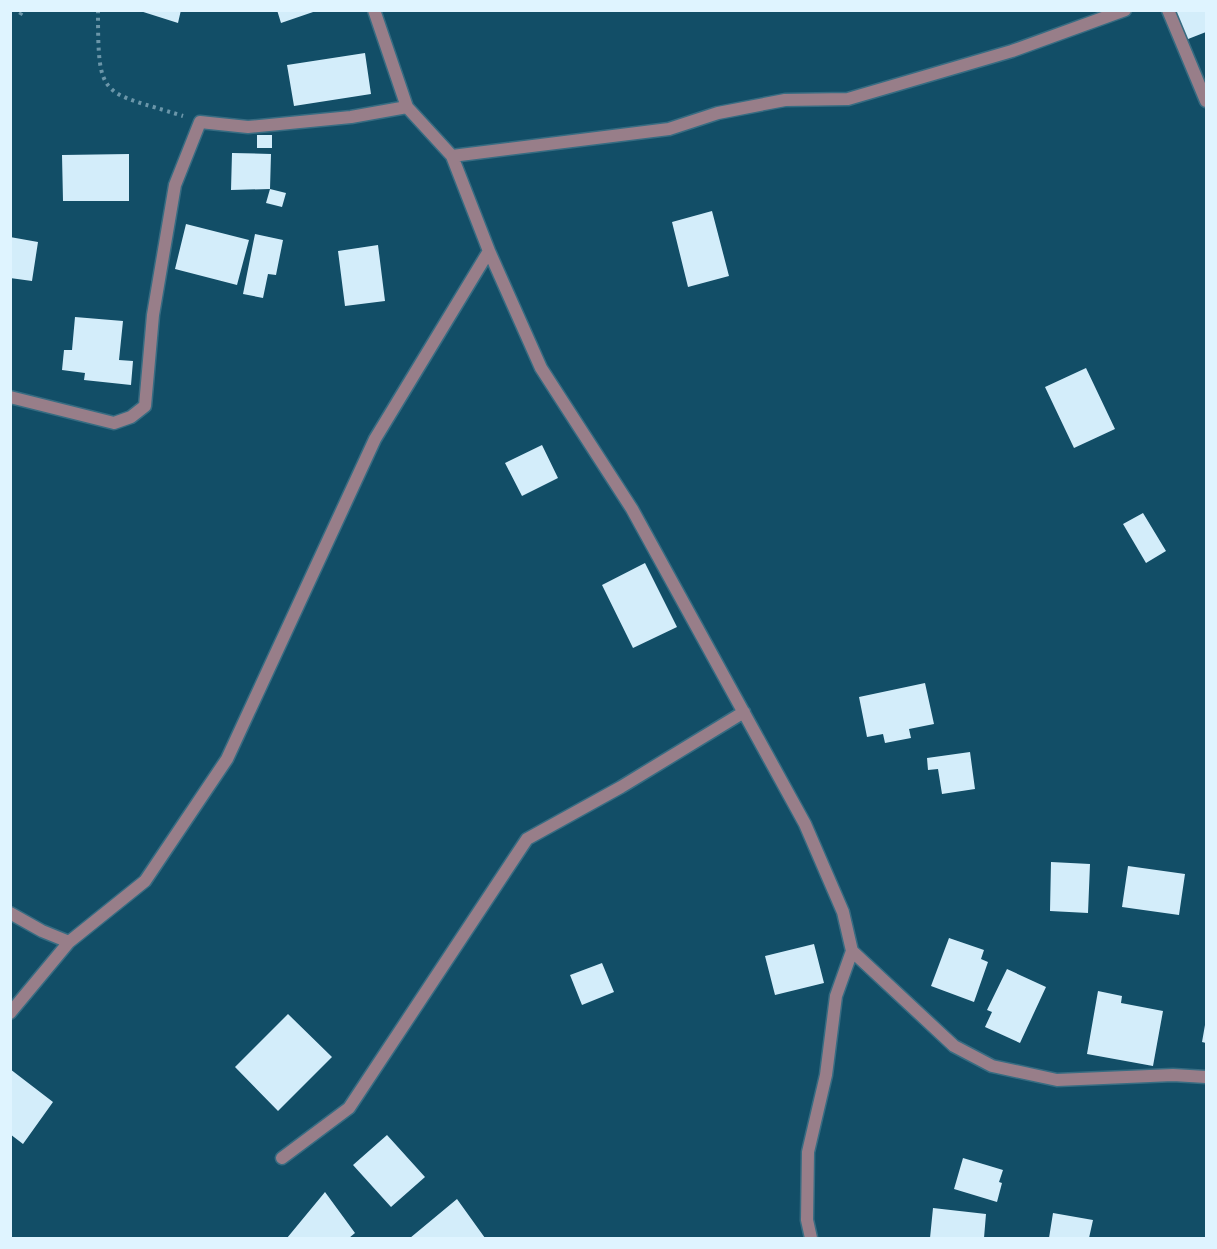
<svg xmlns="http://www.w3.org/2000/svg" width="1217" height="1249" font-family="Commissioner,sans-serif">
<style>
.building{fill:#d3edfa}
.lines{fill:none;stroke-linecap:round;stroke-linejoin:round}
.minor-casing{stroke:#376c82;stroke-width:15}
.path{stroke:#6b96a9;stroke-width:4;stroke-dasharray:3 4.5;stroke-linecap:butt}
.minor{stroke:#987e89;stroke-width:12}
</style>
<rect width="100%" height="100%" fill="#124e67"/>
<!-- building -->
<path class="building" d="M137,10H181L178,23Z
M277,10H316V11L281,23Z
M1171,10H1206V32L1183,41Z
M365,53L371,94L294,106L287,65Z
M257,135H272V148H257Z
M232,153L271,154L270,189L231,190Z
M129,154V201H63L62,155Z
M270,189L286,193L282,207L266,203Z
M712,211L729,276L688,287L672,222Z
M186,224L249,240L237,285L175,269Z
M255,234L283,240L276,275L268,274L263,298L243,294Z
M10,237L38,242L32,281L10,278Z
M378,245L385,301L345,306L338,251Z
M75,317L123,321L119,360L133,361L131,385L84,380L85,373L62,370L64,350H72Z
M1086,368L1115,429L1074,448L1045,387Z
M542,445L558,478L522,496L505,463Z
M1143,513L1166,551L1146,563L1123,524Z
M645,563L677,627L633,648L602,585Z
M925,683L934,724L909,729L911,738L885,743L883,734L867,737L859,697Z
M970,752L975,789L942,794L938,769L928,770L927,758Z
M1051,862L1090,864L1088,913L1050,911Z
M1128,866L1185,874L1179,915L1122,907Z
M949,938L984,950L981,959L988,962L974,1002L931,986Z
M814,944L824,983L775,995L765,956Z
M602,963L614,992L582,1005L570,975Z
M1007,969L1046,987L1020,1043L985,1027L992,1012L987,1010Z
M1098,991L1122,996L1121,1003L1163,1011L1153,1066L1087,1054Z
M288,1014L332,1057L278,1111L235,1067Z
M1205,1025H1206V1043L1202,1042Z
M10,1069L53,1102L23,1144L10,1134Z
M387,1135L425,1177L391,1207L353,1165Z
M963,1158L1003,1170L999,1182L1002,1183L997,1202L954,1189Z
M325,1192L355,1233L349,1238H287Z
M457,1199L485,1238H410Z
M933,1208L986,1214L984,1238H930Z
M1053,1213L1093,1220L1089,1238H1049Z"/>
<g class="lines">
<!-- minor casing -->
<g class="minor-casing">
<path id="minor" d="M374,10L407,107L452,156L489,251L541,368L632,509L805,824L843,912L852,951L954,1046L992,1066L1057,1080L1173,1075L1206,1077
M1168,10L1206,101
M452,156L669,129L718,113L785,100L848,99L1012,51L1125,10
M10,397L114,423L131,417L145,406L153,315L175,185L200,122L248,127L351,117L407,107
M10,913L42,931L69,942L145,881L227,759L375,439L489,251
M10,1013L69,942
M282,1158L349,1108L527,839L621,787L744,712
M811,1238L807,1220L808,1152L826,1075L836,996L852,951"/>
</g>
<!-- path -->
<path class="path" d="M98,10C98,101 101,90 183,116
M20,15L23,10"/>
<!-- minor -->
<use href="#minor" class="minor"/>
</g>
<!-- border -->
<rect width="1217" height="1249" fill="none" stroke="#dff4ff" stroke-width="24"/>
</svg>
